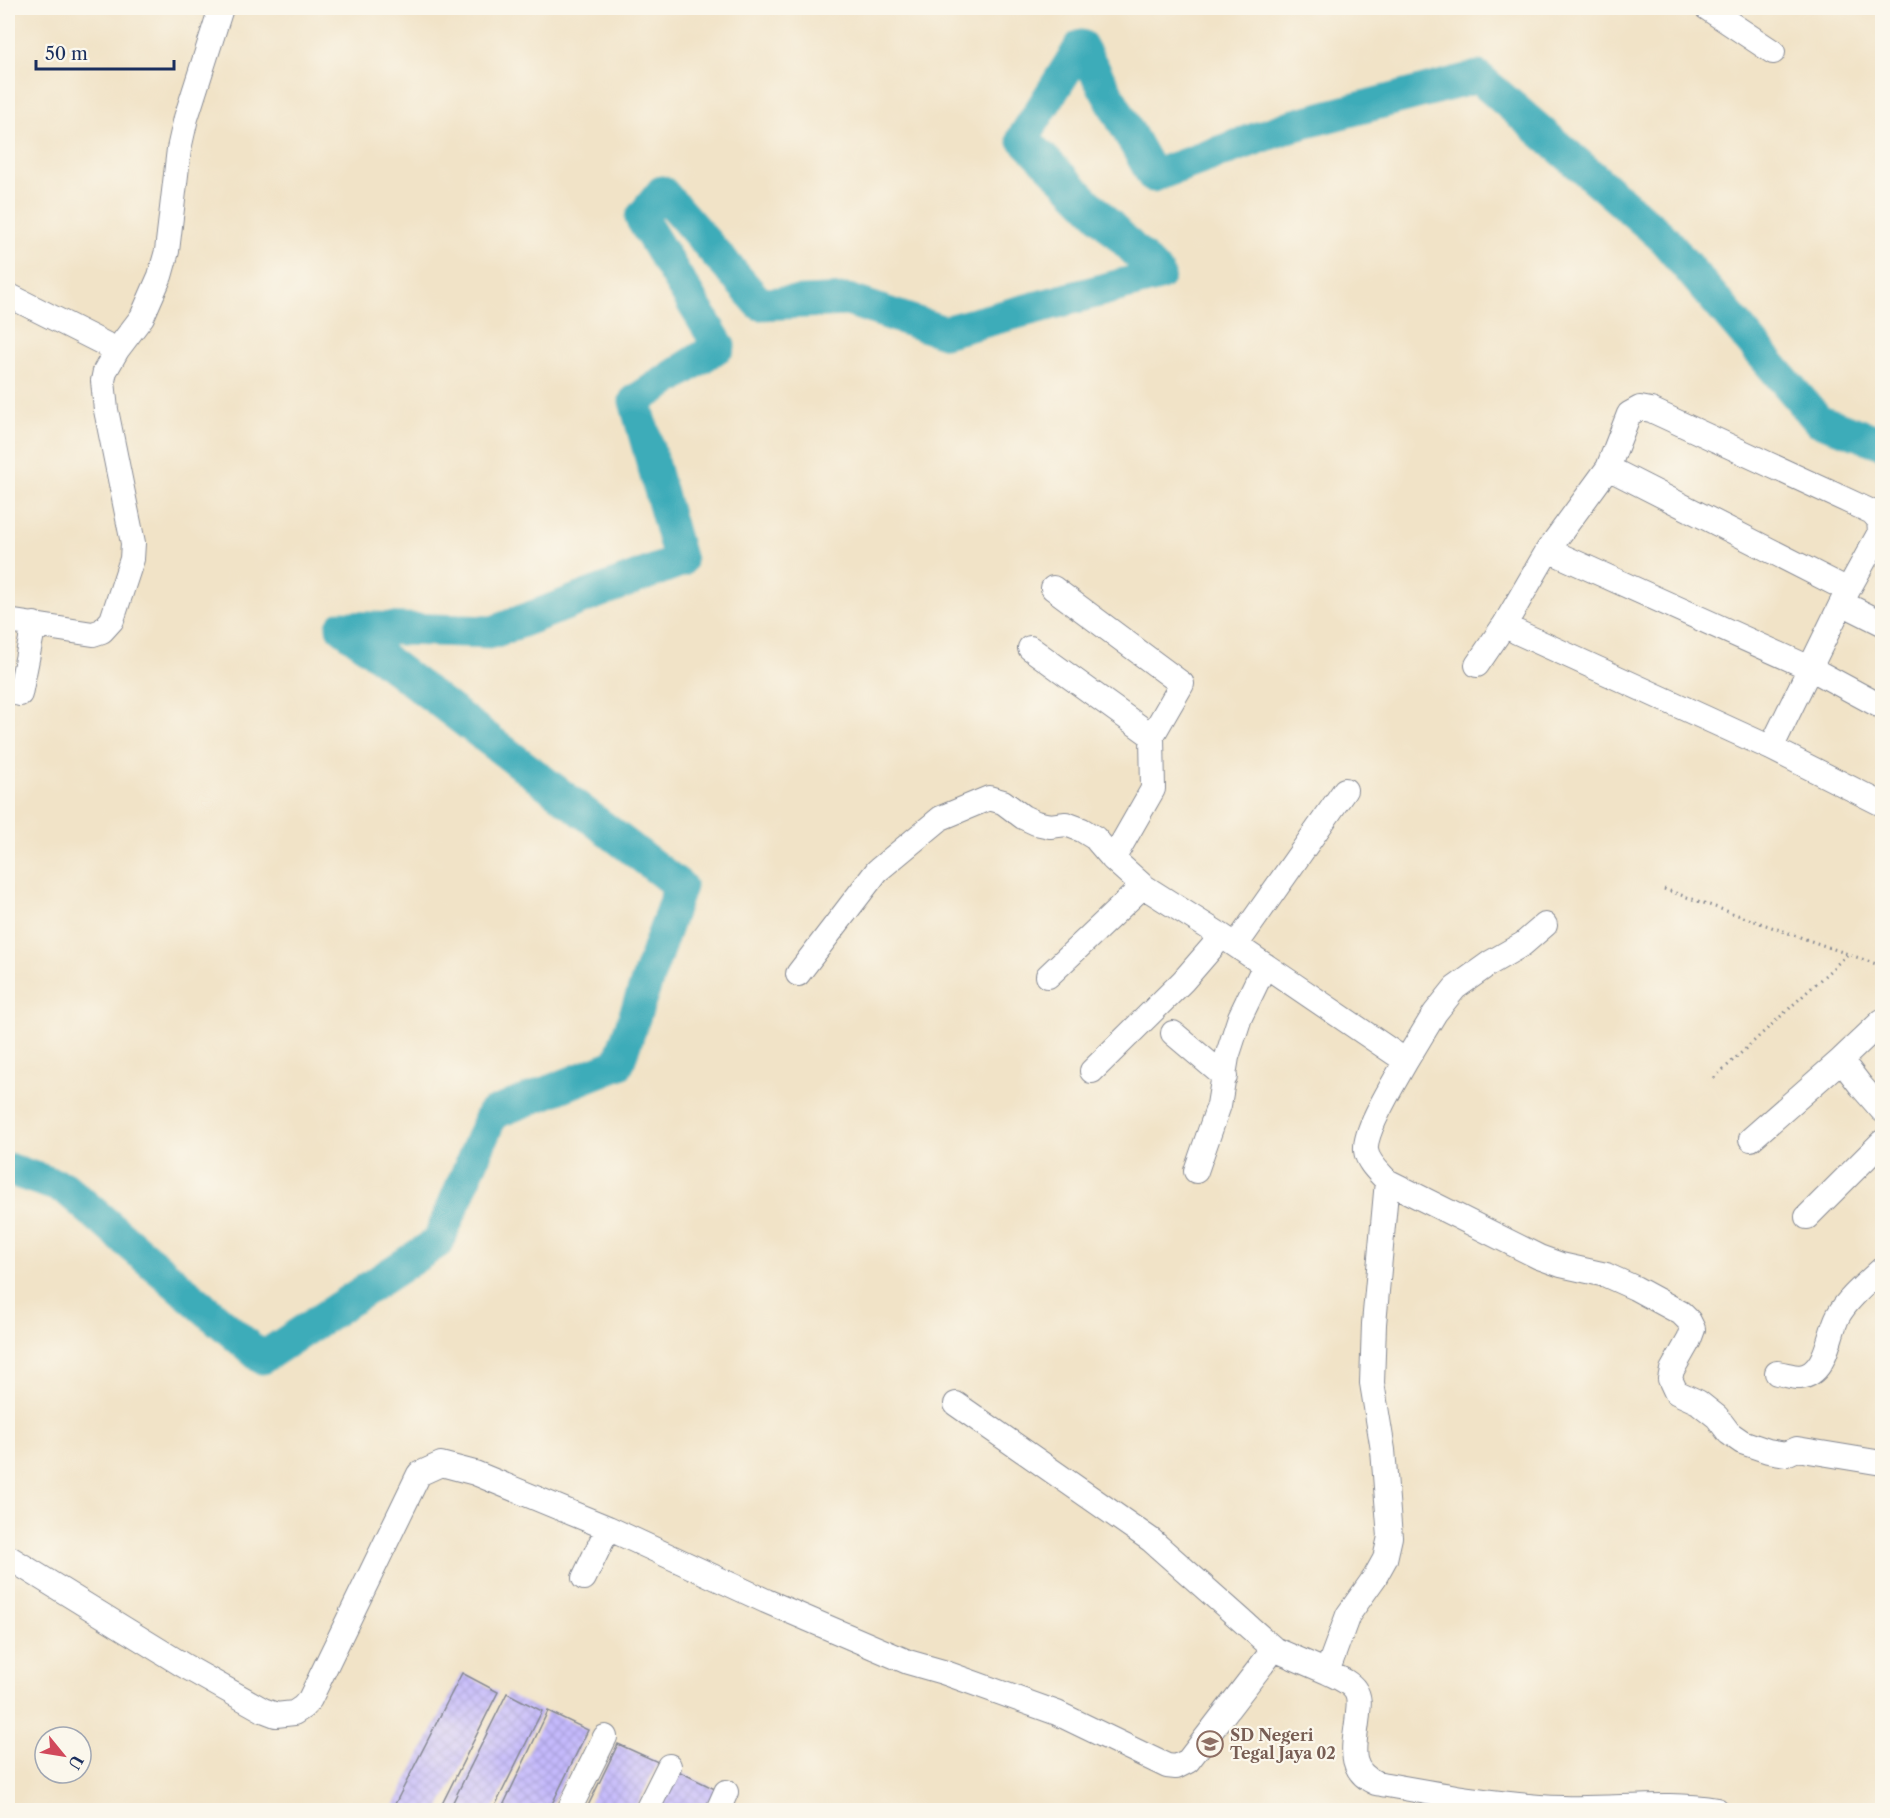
<svg xmlns="http://www.w3.org/2000/svg" width="1890" height="1818" font-family="'Libre Caslon Text',serif">
<style>
.lines{fill:none;stroke-linecap:round;stroke-linejoin:round}
.river{stroke:#3cacb9;stroke-width:33}
.building{fill:url(#building-cross-hatch)}
.minor-casing{stroke:#868992;stroke-width:26}
.path{stroke:#868992;stroke-width:3;stroke-dasharray:1.5 4.5;stroke-linecap:butt}
.minor{stroke:#fff;stroke-width:24}
.labels{text-anchor:middle;stroke-width:4.5;stroke-linejoin:round;paint-order:stroke}
.education-label{font-size:16px;font-weight:bold;fill:#785e54;stroke:#fbf7ec;text-anchor:start}
</style>
<defs>
<pattern id="building-cross-hatch" width="8" height="8" patternUnits="userSpaceOnUse" patternTransform="scale(1.5)"><rect width="8" height="8" fill="#c4b9fb"/><path d="M0 0l8 8M0 8l8-8" fill="none" stroke="#a89fda"/></pattern>
</defs>
<rect width="100%" height="100%" fill="#fbf7ec"/>
<filter id="ink" filterUnits="userSpaceOnUse"><feTurbulence type="fractalNoise" baseFrequency=".0167" numOctaves="2"/><feDisplacementMap in="SourceGraphic" scale="12" xChannelSelector="R" yChannelSelector="G"/><feConvolveMatrix kernelMatrix="1 2 1 2 8 2 1 2 1" color-interpolation-filters="sRGB"/></filter>
<filter id="wash" filterUnits="userSpaceOnUse"><feTurbulence type="fractalNoise" baseFrequency=".008" numOctaves="4" result="noise"/><feDisplacementMap in="SourceGraphic" scale="24" xChannelSelector="R" yChannelSelector="G"/><feGaussianBlur stdDeviation="1.35" result="paint"/><feColorMatrix in="noise" values="0 0 0 0 0 0 0 0 0 0 0 0 0 0 0 0 0 1.4 0 .05"/><feComposite in="paint" operator="in"/></filter>
<g filter="url(#wash)">
<rect width="100%" height="100%" fill="#f1e3c7"/>
<g class="lines">
<!-- river -->
<path class="river" d="M8,1169L65,1188L262,1358L438,1242L492,1114L618,1064L680,886L342,627L493,632L680,561L635,401L719,346L641,218L662,192L760,304L848,300L944,332L1159,275L1023,138L1081,46L1153,176L1291,126L1478,77L1661,236L1818,420L1882,443"/>
</g>
<g id="blocks">
<!-- building -->
<path class="building" d="M462,1673L498,1692L439,1810H392Z
M507,1693L542,1711L493,1810H449Z
M548,1711L588,1730L549,1810H501Z
M618,1744L658,1762L635,1810H586Z
M678,1771L717,1790L707,1810H659Z"/>
</g>
</g>
<g filter="url(#ink)">
<use href="#blocks" fill-opacity="0" stroke="#868992" stroke-width="1.5"/>
<g class="lines">
<!-- minor casing -->
<g class="minor-casing">
<path id="minor" d="M1707,8L1773,52
M8,295L117,350
M1608,468L1848,590
M1548,550L1810,668L1882,707
M1053,588L1182,684L1152,736L1153,789L1113,859
M1842,603L1882,623
M8,621L93,634L102,631L112,620L132,559L133,543L106,410L103,381L105,371L117,350L142,317L160,276L167,251L179,149L186,118L221,8
M1505,624L1517,632L1771,748L1882,804
M1030,648L1152,736
M1477,665L1505,624L1548,550L1608,468L1629,414L1640,408L1651,410L1872,512L1879,520L1880,532L1848,590L1771,748
M20,694L34,624
M1236,945L1345,790
M798,974L877,871L941,818L989,798L1003,802L1023,817L1036,823L1050,826L1066,824L1082,830L1095,838L1113,859L1143,886L1222,936L1406,1061C1395,1081 1364,1130 1366,1150C1367,1162 1379,1172 1387,1181L1374,1324L1372,1383L1383,1450L1390,1537L1385,1559L1375,1577L1348,1615L1327,1672C1336,1677 1349,1681 1355,1690C1360,1697 1359,1705 1358,1713C1356,1742 1344,1769 1376,1783C1437,1794 1500,1806 1562,1808C1614,1810 1667,1801 1717,1810
M1048,976L1143,886
M1882,1021L1841,1060L1861,1086L1882,1110
M1173,1033L1225,1077
M1406,1061L1435,1013L1455,988L1490,963L1523,944L1545,925
M1092,1071L1183,981L1222,936
M1751,1139L1841,1060
M1196,1171L1219,1105L1227,1057L1240,1017L1265,965
M1387,1181L1539,1257L1561,1265L1606,1275L1635,1288L1681,1313L1689,1321L1693,1329L1689,1340L1672,1370L1670,1379L1676,1392L1698,1402L1717,1417L1729,1433L1742,1442L1768,1451L1786,1454L1797,1449L1882,1463
M1807,1217L1882,1142
M1777,1373C1784,1374 1793,1377 1800,1377C1827,1374 1828,1335 1838,1316C1848,1298 1867,1283 1882,1269
M956,1404L1151,1540L1274,1649
M8,1557L183,1665L263,1710L276,1715L294,1713L303,1707L310,1699L419,1474L441,1464L475,1473L608,1528L766,1601L908,1662L943,1672L1057,1713L1167,1766L1176,1767L1188,1761L1274,1649L1327,1672
M584,1578L608,1528
M569,1810L605,1737
M647,1810L669,1766
M718,1810L726,1792"/>
</g>
<!-- path -->
<path class="path" d="M1664,889L1879,965L1882,969
M1714,1078L1847,955"/>
<!-- minor -->
<use href="#minor" class="minor"/>
</g>
</g>
<!-- icons -->
<defs>
<g id="school-ring" transform="scale(1.35)"><circle r="9.5" fill="#fbf7ec" stroke="#8d6e63" stroke-width="1.5"/><path d="M0-5L7-2L0 1L-7-2ZM-4 1L0 2.5L4 1V4Q0 6-4 4Z" fill="#8d6e63"/></g>
</defs>
<g fill-rule="evenodd">
<use href="#school-ring" x="1210" y="1744"/>
</g>
<g class="labels">
<!-- education labels -->
<g class="education-label">
<text x="1230" y="1741">SD Negeri<tspan x="1230" dy="18">Tegal Jaya 02</tspan></text>
</g>
</g>
<!-- margin -->
<rect width="1890" height="1818" fill="none" stroke="#fbf7ec" stroke-width="30"/>
<!-- north arrow -->
<g transform="translate(63 1755) rotate(120)"><circle r="28" fill="#fbf7ec" stroke="#a1a7b3" stroke-width="1.5"/>
<path d="M0-4.5L10 22L0 15L-10 22Z" fill="#d1495b"/>
<text y="-9" font-size="16" font-weight="bold" text-anchor="middle" fill="#1b2f5e">U</text>
</g>
<!-- scale -->
<path d="M36 60v9h138v-9" fill="none" stroke="#1b2f5e" stroke-width="3"/>
<text x="45" y="60" font-size="18" fill="#1b2f5e" stroke="#fbf7ec" stroke-width="4.5" paint-order="stroke">50 m</text>
</svg>
